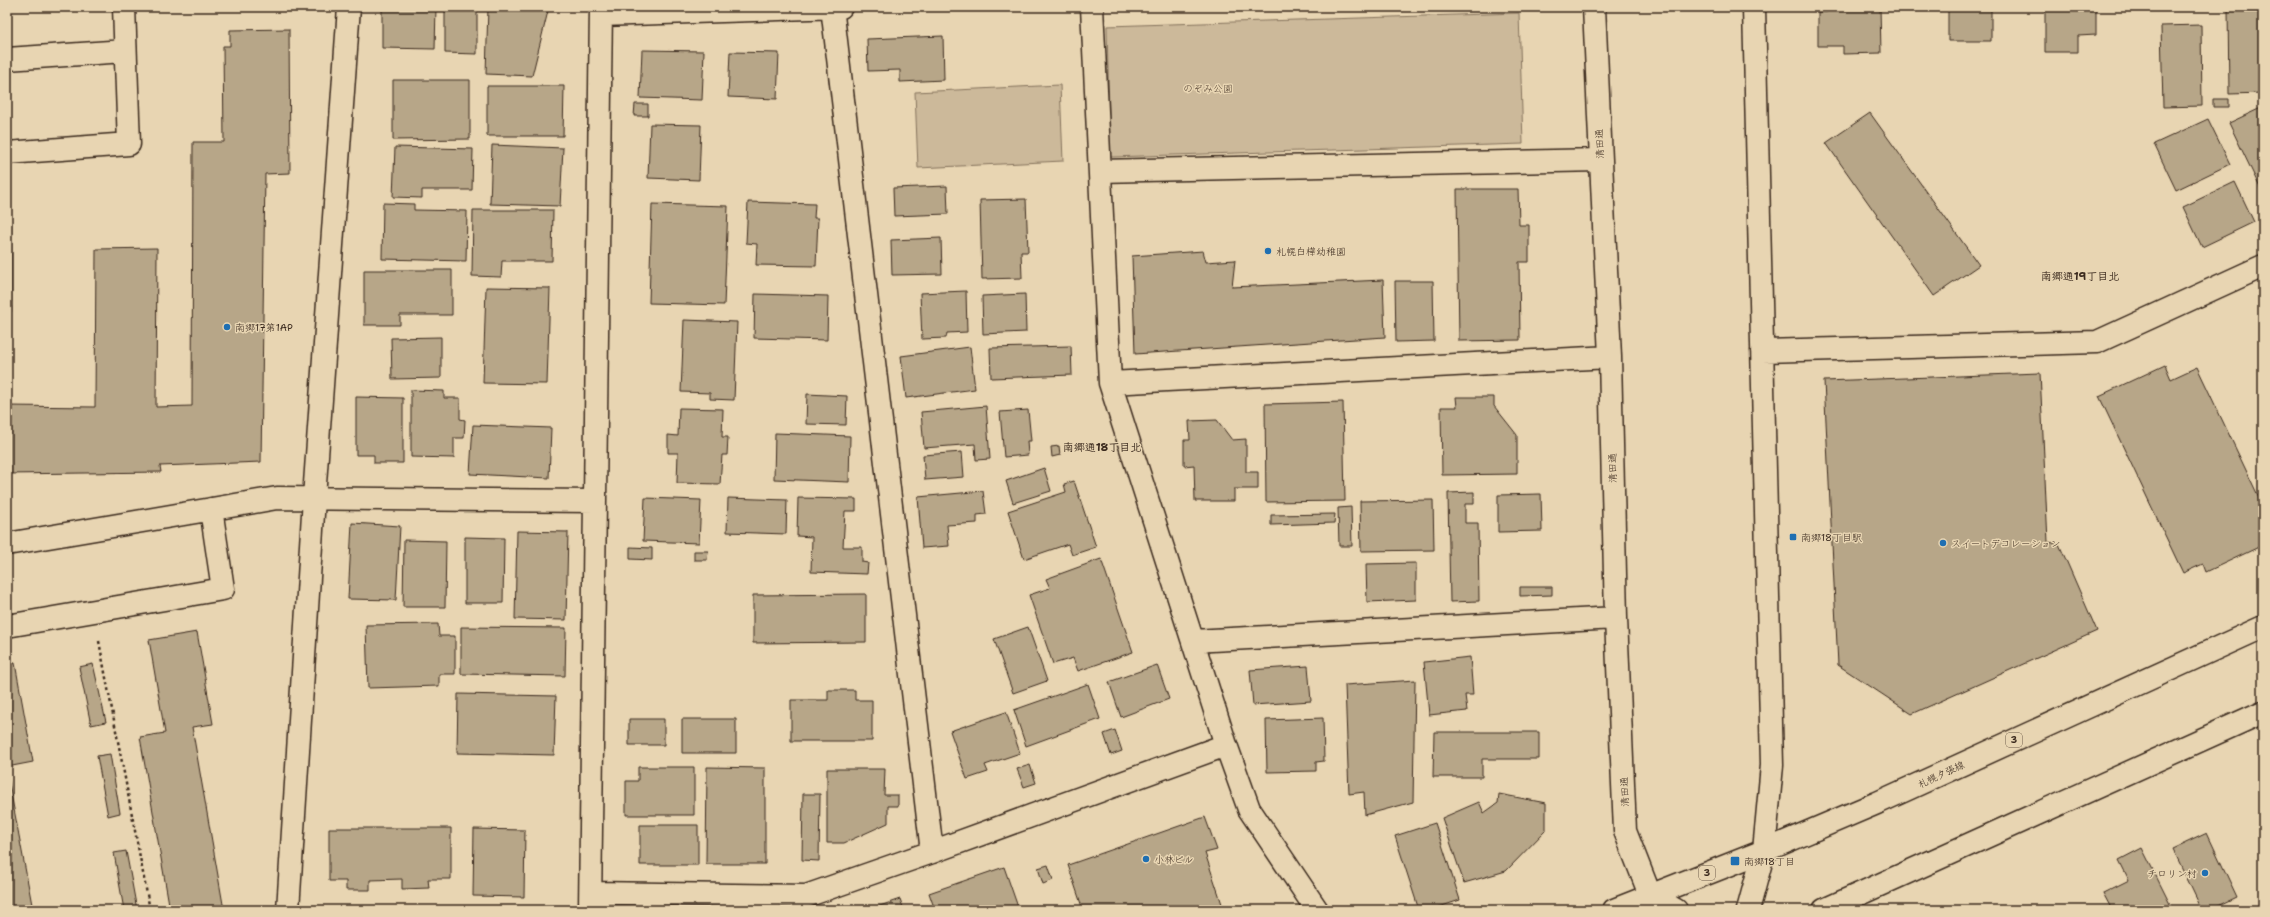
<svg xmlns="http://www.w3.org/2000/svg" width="2270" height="917" font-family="'Shantell Sans','Klee One',sans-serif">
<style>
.green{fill:#ccb99a;stroke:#84725c}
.building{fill:#b7a688;stroke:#3b2a1e}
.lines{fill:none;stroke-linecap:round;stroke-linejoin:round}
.minor-casing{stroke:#3b2a1e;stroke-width:25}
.major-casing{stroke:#3b2a1e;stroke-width:25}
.path{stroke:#3b2a1e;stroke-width:2.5;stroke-dasharray:3 3;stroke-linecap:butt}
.minor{stroke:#e8d5b2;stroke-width:22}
.major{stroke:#e8d5b2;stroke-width:22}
.poi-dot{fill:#1f6fb2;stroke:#e8d5b2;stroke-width:1.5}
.labels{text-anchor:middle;stroke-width:3;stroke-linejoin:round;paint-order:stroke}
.shield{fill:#e8d5b2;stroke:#6f5d4a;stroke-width:1}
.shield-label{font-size:9px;font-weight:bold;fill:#3b2a1e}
.park-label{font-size:10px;fill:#513f31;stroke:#e8d5b2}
.street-label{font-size:10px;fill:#3b2a1e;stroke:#e8d5b2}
.poi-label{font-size:10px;fill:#3b2a1e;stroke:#e8d5b2;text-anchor:start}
.neighbourhood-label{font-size:11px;font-weight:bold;fill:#3b2a1e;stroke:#e8d5b2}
</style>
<rect width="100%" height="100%" fill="#e8d5b2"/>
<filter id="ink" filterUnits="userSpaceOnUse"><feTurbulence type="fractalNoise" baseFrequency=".025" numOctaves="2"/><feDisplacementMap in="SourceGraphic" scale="8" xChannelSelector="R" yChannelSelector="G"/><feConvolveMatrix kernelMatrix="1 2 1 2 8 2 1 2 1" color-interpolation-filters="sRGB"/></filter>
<g filter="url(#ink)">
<!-- green -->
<path class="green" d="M1519,13L1523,144L1110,157L1107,26Z
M1060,85L1063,161L918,168L915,92Z"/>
<!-- building -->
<path class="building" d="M382,7H436L435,49L382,48Z
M445,7H477V54L445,53Z
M488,7H549L532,76L486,74Z
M1827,7H1880L1881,53L1843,54V46H1818V12H1827Z
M1948,7H1991V41H1948Z
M2045,7H2096V35L2078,36V52H2045Z
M2263,7V93L2229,94L2228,8Z
M2201,25L2202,106L2163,107L2161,26Z
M289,29L290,173L265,174L261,462L160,466L161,472L7,474V406L95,407L96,249L157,248L156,407L192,406L193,142H224L223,46H230V30Z
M943,36L944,80L900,82V70L868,71L867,39Z
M642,50L704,51L702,100L640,98Z
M730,52L779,53L777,99L728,97Z
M393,80H470V139L393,140Z
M487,86H564L563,136H487Z
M2213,99H2229V107H2213Z
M635,104H648V116H634Z
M2263,107V194L2229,123Z
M1870,113L1979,265L1934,296L1826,143Z
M2208,119L2230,164L2176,190L2154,144Z
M650,124L701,125L699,180L648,178Z
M492,145L563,148L560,206L490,204Z
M395,147L473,149L472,190H422V198L393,197Z
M2235,182L2254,222L2202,247L2183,207Z
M947,186L948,214L894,216L893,188Z
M1457,189H1518L1519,225H1529V262H1519L1520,340L1459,341Z
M1026,199L1028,252H1021L1022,278L982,279L980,200Z
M748,202L815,204L814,218H818L816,266L756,265L757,244L746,243Z
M383,203L414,204V210L467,211L466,261L382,259Z
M652,204L728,206L724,305L649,303Z
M473,210H553L552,261H502L501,277L472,276Z
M7,224H11V312H7Z
M941,238L942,274L892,275L891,240Z
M1203,251L1206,262L1235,260L1232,287L1383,280L1385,337L1135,354L1132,256Z
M364,270H452V315H400V325H364Z
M1395,281H1433L1434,341L1396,342Z
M486,287L550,288L547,384L483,383Z
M966,291L967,332L947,333L946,338L922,339L920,293Z
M755,294L828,296L827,340L754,338Z
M1025,294L1026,332L983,334L982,296Z
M684,320L737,322L734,400L710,399V393L681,392Z
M441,337V378L392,379L391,338Z
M1071,346L1072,375L991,378L990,348Z
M970,347L975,389L906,398L901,356Z
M2165,365L2171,379L2197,367L2263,506V545L2206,572L2203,564L2183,573L2099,396Z
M2040,373L2048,542L2059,544L2097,631L1912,714L1838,665L1824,381Z
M411,390L444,391V398H460V419L465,420L464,438H454V458L411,457Z
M807,394L847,396L846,425L806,424Z
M356,397L403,398V463H374V455H356Z
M1456,397H1494V406L1517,435V474L1442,475L1441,407H1457Z
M1343,402L1345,501L1266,502L1265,404Z
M986,406L990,459L976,460L975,444L924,448L921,412Z
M679,408L723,409L722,437H728L727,455H722L720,484L677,483L678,453H668V435L678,436Z
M1028,410L1031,441H1027L1028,455L1004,457L1000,412Z
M1217,420L1232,440L1246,439V472H1258V489H1234V501H1195L1194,465L1184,466V440H1190L1189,421Z
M473,425L551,428L549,478L470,474Z
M775,433L850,436L849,482L774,479Z
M1059,446L1060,455L1052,457L1051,447Z
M962,452L964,477L925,480L923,455Z
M1044,468L1051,491L1013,503L1006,481Z
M1074,481L1096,547L1072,555L1068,544L1024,559L1008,511L1066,492L1064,484Z
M983,491L986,514L977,515V523L947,525L949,546L922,548L918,497Z
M1474,492V504H1465V523H1478L1479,601L1450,602L1448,493Z
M1541,494L1542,531L1498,532V495Z
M645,498L701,500L699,543L643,541Z
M728,498L787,500L786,534L727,532Z
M798,498L856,499V511H845L843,547H862V562L868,563L867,574L811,572L812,537L797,536Z
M1433,500L1434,550L1361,551L1360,501Z
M1351,507L1352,546H1339L1338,508Z
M1335,514L1334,523L1271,525V515Z
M352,523L400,526L396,600L348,599Z
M517,531L568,532L566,620L515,619Z
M465,537L504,538L503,603H465Z
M404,540L446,541L445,607H403Z
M630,547L652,548V560L630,559Z
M694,551H708L707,560H694Z
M1101,559L1133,652L1078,671L1073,658L1053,664L1029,595L1050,588L1046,579Z
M1416,563V600L1367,602L1366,564Z
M1520,587H1552V595L1520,596Z
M866,594V642L753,643V595Z
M438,624L439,636H455V674H439V686L368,688L366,625Z
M461,627L566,628L565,676L461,674Z
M1028,627L1047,681L1013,693L994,639Z
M197,632L213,724L192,727L224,910H170L140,737L165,733L149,640Z
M1470,657L1473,695H1465L1467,711L1429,715L1424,662Z
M15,663L33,762L7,767V664Z
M93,664L106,722L91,725L79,667Z
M1157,665L1169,699L1121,717L1109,682Z
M1308,666L1311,701L1253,705L1250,670Z
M1415,680L1413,802L1365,815L1364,792L1349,794L1345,685Z
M1088,684L1100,719L1026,746L1014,710Z
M828,690H855V700H872V741H791V700H828Z
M458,694L556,696L554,755L457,753Z
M1006,712L1020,753L985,765L988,772L967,779L950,731Z
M1323,718L1324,761L1316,762V771L1267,772L1266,720Z
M629,719H664V745H629Z
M682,719H736V753H682Z
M1115,730L1122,751L1111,755L1104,734Z
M1434,732H1539V759H1482V777H1433Z
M110,754L120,813L108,816L97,756Z
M1030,765L1036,783L1024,787L1017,769Z
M638,767H694V815H626V781H638Z
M707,767L765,768V864H706Z
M827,769H885L884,795H898V806H888V823L844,843H827Z
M7,772L33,910H7Z
M803,794H820L819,861L802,860Z
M1499,794L1546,803V830L1506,871L1464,883L1442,818L1479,802L1484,813L1498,803Z
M1205,817L1217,850L1205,853L1224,910H1083L1068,865Z
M1435,823L1460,900L1430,910H1419L1395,836Z
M640,825H698V865H640Z
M329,828H451V879H428L429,888L402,889V879L370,880V890H346V881H329Z
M474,829L525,830L524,897L473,896Z
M2207,833L2237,897L2210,910H2202L2173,849Z
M2142,848L2173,910H2112L2103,893L2129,880L2119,860Z
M126,851L137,910H124L114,853Z
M1048,865L1053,880L1043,884L1038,868Z
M1004,867L1019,910H935L929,893Z
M900,899L904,910H868Z"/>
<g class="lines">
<!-- minor casing -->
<g class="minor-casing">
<path id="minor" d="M832,7L932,852
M1092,7L1110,383L1226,745L1249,809L1317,910
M1594,7L1610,357L1616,618L1625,831L1650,895L1676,910
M601,15L841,7
M7,59L125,51
M7,153L129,144L124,7
M1100,171L1600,160
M1762,351L2097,342L2263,266
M1110,383L1610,357
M7,544L277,498L595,501
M7,626L223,589L211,509
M1193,641L1616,618
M591,893L806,896L932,852L1226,745
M288,910L314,498L349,7
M590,910L601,7
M1748,910L1764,851L1772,765L1754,7"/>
</g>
<!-- major casing -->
<g class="major-casing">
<path id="major" d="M1614,910L1764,851L1877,803L2263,627
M1824,910L2263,712"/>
</g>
<!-- path -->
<path class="path" d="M99,641L150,910"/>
<!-- minor -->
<use href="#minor" class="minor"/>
<!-- major -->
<use href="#major" class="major"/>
</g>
</g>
<!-- markers -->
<g class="poi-dot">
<circle cx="1268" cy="251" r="4"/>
<circle cx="227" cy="327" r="4"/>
<rect x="1789" y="533" width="8" height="8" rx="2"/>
<circle cx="1943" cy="543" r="4"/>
<circle cx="1146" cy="859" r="4"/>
<rect x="1730" y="856" width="10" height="10" rx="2"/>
<circle cx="2205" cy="873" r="4"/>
</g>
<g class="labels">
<!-- shield labels -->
<g class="shield">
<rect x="2006" y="733" width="16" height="14" rx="3"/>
<rect x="1699" y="866" width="16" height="14" rx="3"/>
</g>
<g class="shield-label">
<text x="2014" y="743">3</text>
<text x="1707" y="876">3</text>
</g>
<!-- park labels -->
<g class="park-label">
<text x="1208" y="92">のぞみ公園</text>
</g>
<!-- street labels -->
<g class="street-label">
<text transform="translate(1599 144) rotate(-92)" y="4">清田通</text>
<text transform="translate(1612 468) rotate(-91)" y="4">清田通</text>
<text transform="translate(1941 774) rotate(-25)" y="4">札幌夕張線</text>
<text transform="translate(1624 792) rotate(-92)" y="4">清田通</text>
</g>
<!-- poi labels -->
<g class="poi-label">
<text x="1276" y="255">札幌白樺幼稚園</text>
<text x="235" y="331">南郷17第1AP</text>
<text x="1801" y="541">南郷18丁目駅</text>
<text x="1951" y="547">スイートデコレーション</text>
<text x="1154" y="863">小林ビル</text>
<text x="1744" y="865">南郷18丁目</text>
<text x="2197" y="877" text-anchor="end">チロリン村</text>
</g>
<!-- neighbourhood labels -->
<g class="neighbourhood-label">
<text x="2080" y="280">南郷通19丁目北</text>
<text x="1102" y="451">南郷通18丁目北</text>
</g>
</g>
<!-- margin -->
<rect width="2270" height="917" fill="none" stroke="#e8d5b2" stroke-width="24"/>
<rect x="12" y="12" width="2246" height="893" fill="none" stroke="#3b2a1e" stroke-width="1.5" filter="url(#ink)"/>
</svg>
